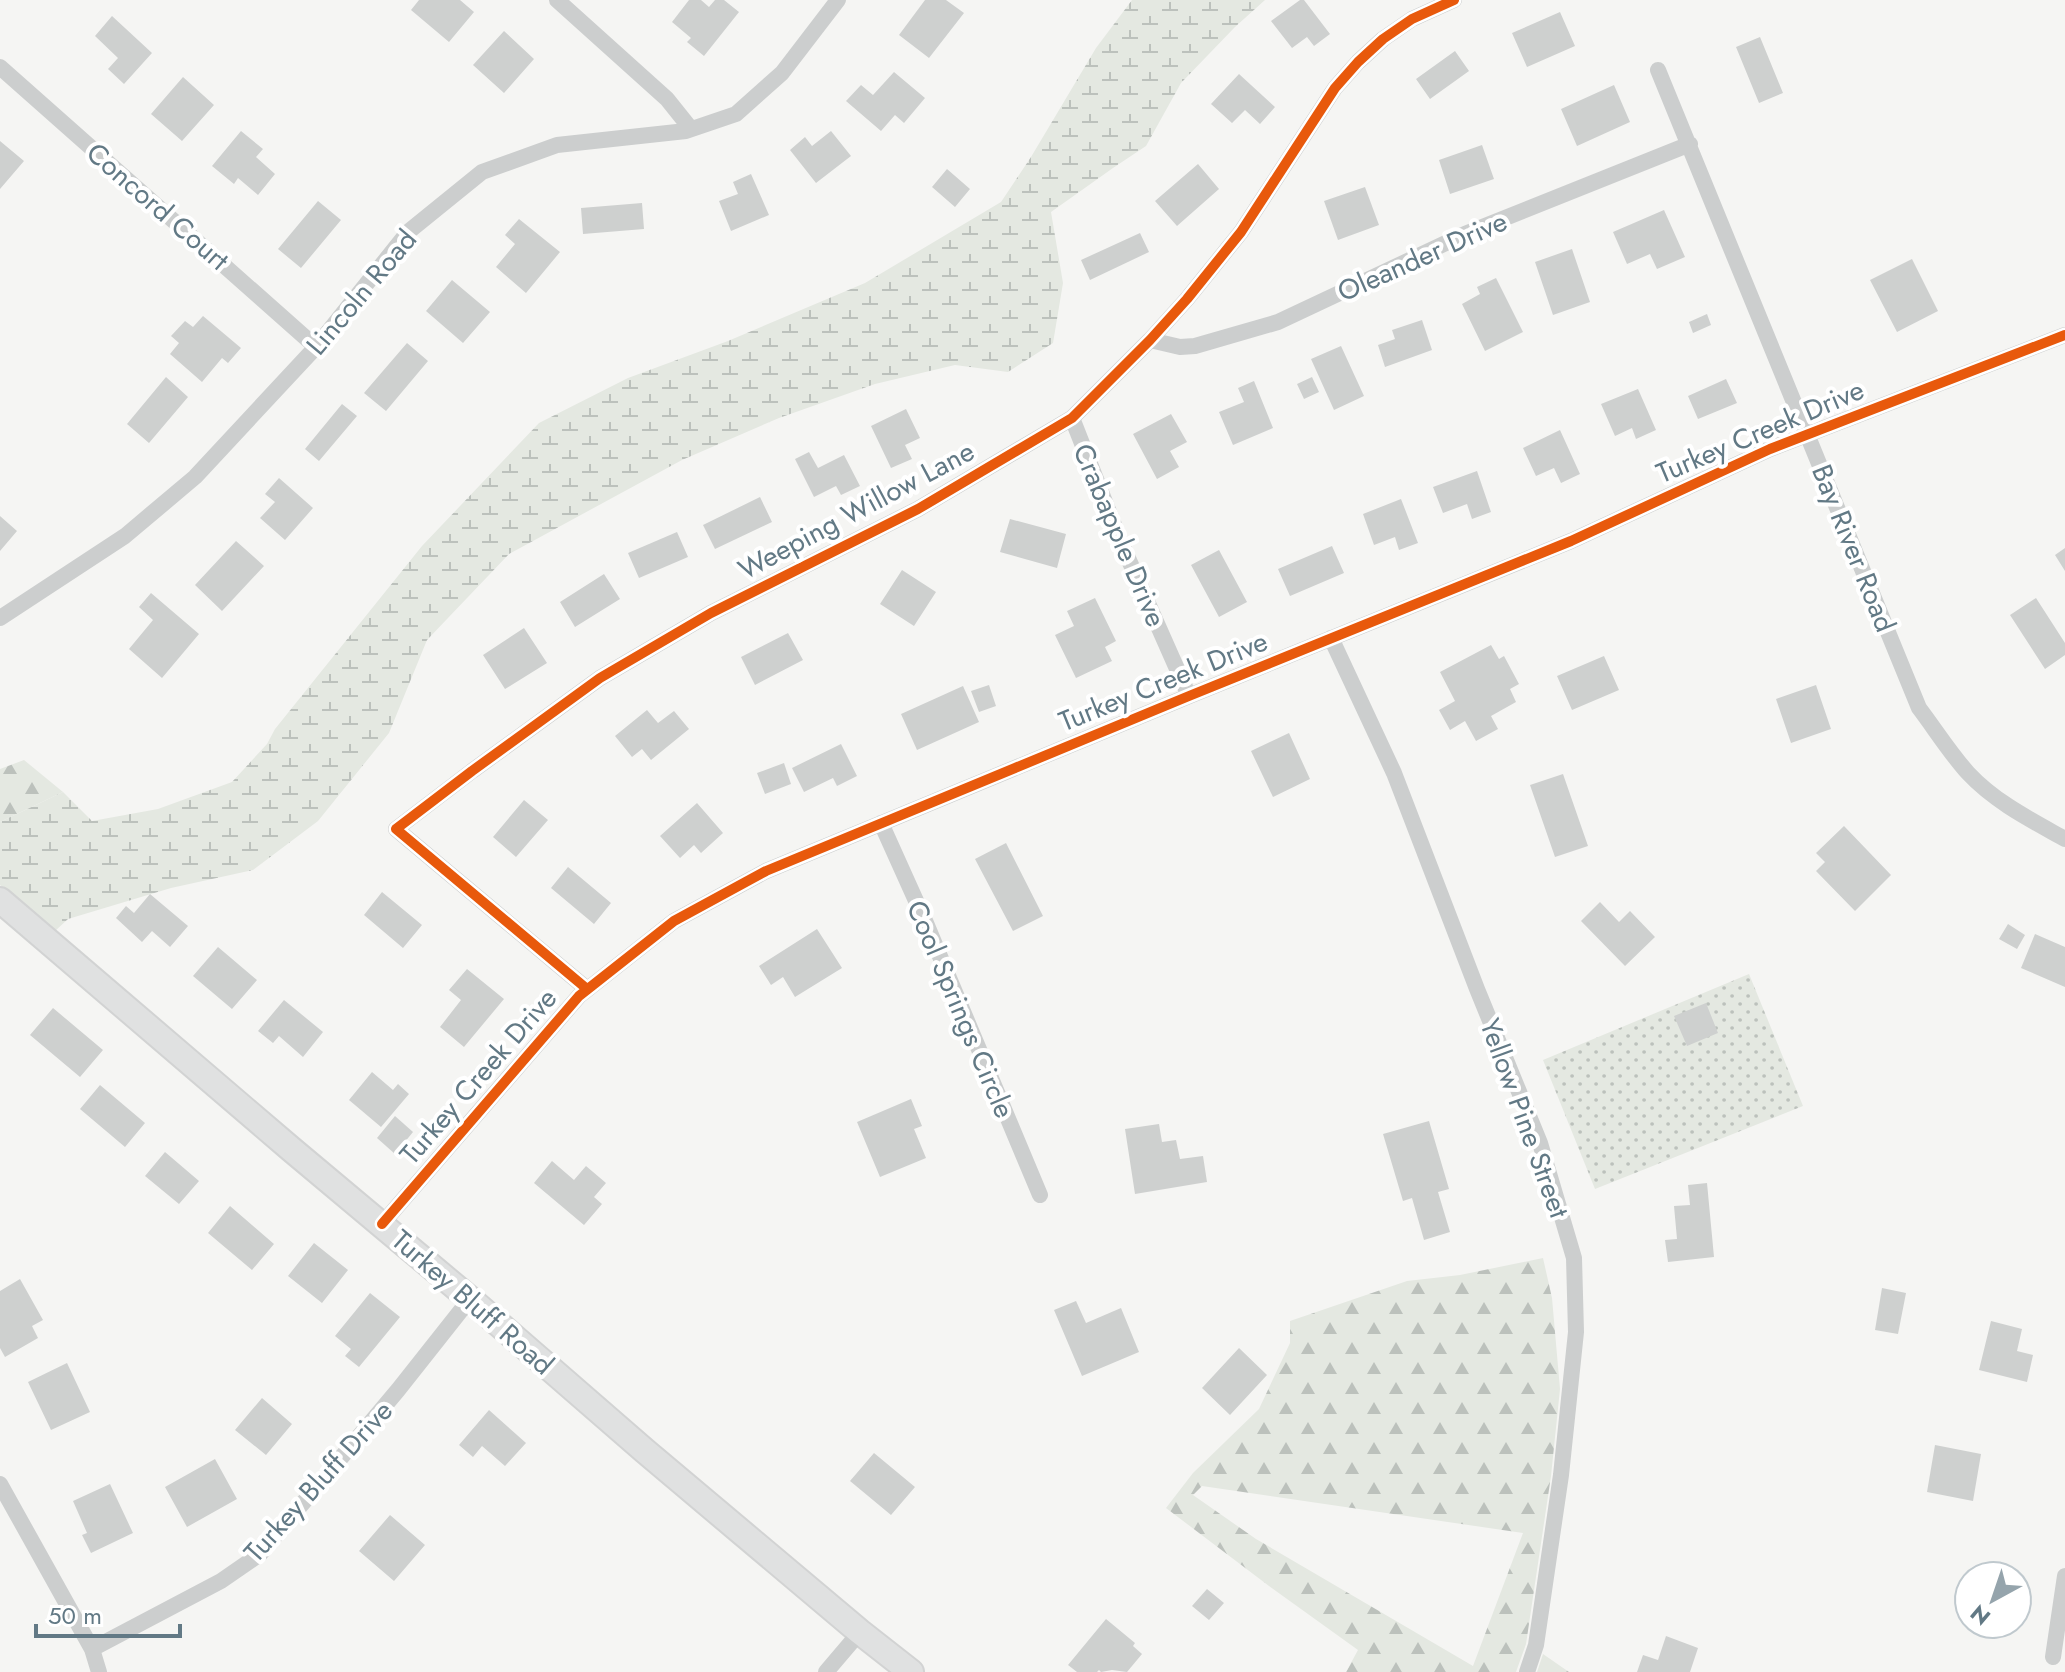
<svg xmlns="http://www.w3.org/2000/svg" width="2065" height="1672" font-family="Jost,sans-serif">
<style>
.grass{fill:url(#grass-dots)}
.forest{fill:url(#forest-firs);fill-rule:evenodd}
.wetland{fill:url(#wetland-marsh)}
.building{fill:#ced0cf}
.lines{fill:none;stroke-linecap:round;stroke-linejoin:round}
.secondary-casing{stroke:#d2d3d3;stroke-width:28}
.street{stroke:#cccece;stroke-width:16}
.secondary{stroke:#e0e1e1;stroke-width:24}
.cycleway-casing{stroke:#fff;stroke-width:15}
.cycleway{stroke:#e8590c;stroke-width:10}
.labels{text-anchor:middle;stroke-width:8;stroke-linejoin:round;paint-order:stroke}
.street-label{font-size:28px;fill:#627985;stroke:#fff}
</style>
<defs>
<pattern id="grass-dots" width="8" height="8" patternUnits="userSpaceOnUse" patternTransform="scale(2)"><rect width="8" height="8" fill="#e4e8e1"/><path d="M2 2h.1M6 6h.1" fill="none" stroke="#bcc1bc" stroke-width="1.8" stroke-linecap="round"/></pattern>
<pattern id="forest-firs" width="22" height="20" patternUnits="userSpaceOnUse" patternTransform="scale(2)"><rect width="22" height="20" fill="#e4e8e1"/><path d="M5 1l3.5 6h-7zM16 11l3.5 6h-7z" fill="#bcc1bc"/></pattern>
<pattern id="wetland-marsh" width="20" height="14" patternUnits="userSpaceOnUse" patternTransform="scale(2)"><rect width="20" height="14" fill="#e4e8e1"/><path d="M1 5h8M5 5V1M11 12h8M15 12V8" fill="none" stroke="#bcc1bc"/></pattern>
</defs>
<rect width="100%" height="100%" fill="#f5f5f3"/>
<!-- grass -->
<path class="grass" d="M1749,974L1803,1106L1595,1189L1543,1060Z"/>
<!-- forest -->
<path class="forest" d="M24,760L63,792L0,822V769Z
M1543,1258L1552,1298L1560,1389L1551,1476L1526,1644L1516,1672H1346L1358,1650L1269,1586L1166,1508L1193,1473L1259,1409L1290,1343V1321L1407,1281L1460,1275ZM1202,1486L1523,1533L1473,1666L1256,1539L1193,1495Z
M1543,1654L1569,1672H1537Z"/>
<!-- wetland -->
<path class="wetland" d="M1132,0H1265L1235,27L1181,83L1146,146L1113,168L1051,212L1063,283L1053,343L1008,372L955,365L875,384L779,418L682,460L509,554L427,640L389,733L318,821L253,870L171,888L68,919L54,932L0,885V822L63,792L92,821L158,809L232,782L267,744L275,729L422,546L539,423L628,378L728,341L865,283L1001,202L1031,157L1096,48Z"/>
<!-- building -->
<path class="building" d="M419,0H460L474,12L449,42L411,10Z
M689,0H701L709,7L715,0H724L739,12L704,56L687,42L691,38L672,22Z
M925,0H946L964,13L929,58L899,35Z
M1300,0H1304L1330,34L1314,46L1307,37L1292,48L1271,21Z
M1560,12L1575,46L1527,67L1512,33Z
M112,16L152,53L124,84L108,69L118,58L95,36Z
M504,31L534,59L504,93L473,65Z
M1760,37L1783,93L1759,103L1736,47Z
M1455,51L1469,71L1430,99L1416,79Z
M894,72L925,98L904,123L895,115L881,131L846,101L861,85L873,95Z
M1239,74L1275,107L1260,124L1245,110L1232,123L1211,104Z
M183,77L214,105L182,141L151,114Z
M1614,85L1630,122L1577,146L1561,109Z
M241,131L263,149L256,157L275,174L258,195L238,178L234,184L212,166Z
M831,131L851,156L816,183L790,150L805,137L812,146Z
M0,141L24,161L0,189Z
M1482,145L1494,179L1450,194L1439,160Z
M1198,164L1219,189L1177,226L1155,201Z
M947,169L970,189L955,207L932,187Z
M751,174L769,215L731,231L719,201L738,194L733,182Z
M1365,187L1379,225L1338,240L1324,201Z
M318,201L341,220L301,268L278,249Z
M642,203L644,229L583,234L581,208Z
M1664,210L1685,257L1657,269L1650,254L1627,264L1613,232Z
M519,219L560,252L526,293L496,267L515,244L505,235Z
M1140,233L1149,252L1090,280L1081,260Z
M1572,249L1590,302L1553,315L1535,262Z
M1912,259L1938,311L1897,332L1870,280Z
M1496,278L1523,332L1485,351L1462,304L1480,294L1477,287Z
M452,280L490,312L463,343L426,311Z
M1707,314L1711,325L1693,333L1689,322Z
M203,316L241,348L228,363L222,358L202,382L170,354L179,343L171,336L185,321L193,327Z
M1422,320L1432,350L1385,367L1378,345L1395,339L1392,330Z
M407,343L428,361L386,411L364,393Z
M1341,346L1364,396L1334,410L1311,359Z
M166,377L188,397L149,443L127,424Z
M1312,377L1319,392L1304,399L1297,384Z
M1726,379L1737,403L1698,419L1688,396Z
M1254,381L1273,428L1233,445L1219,412L1244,402L1238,388Z
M1638,389L1656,430L1636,439L1632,428L1615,436L1601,404Z
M342,404L357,416L319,461L305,449Z
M906,409L920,438L905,445L912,459L891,468L871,426Z
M1171,414L1187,442L1170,451L1179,467L1157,479L1133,434Z
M1560,430L1580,474L1561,483L1554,468L1536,476L1523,448Z
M809,452L818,468L844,455L860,486L841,495L836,486L814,497L795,459Z
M1477,471L1491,512L1472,519L1467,504L1443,513L1433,487Z
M279,478L313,508L285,540L260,518L275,502L265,494Z
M760,497L772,522L715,549L703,525Z
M1401,499L1418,543L1399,550L1395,537L1374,545L1363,514Z
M0,516L17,531L0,551Z
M1010,519L1066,534L1057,568L1000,552Z
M677,532L688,557L639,578L628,553Z
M236,541L264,566L222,611L195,585Z
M1332,546L1344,573L1290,596L1278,569Z
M2065,548V571L2055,555Z
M1219,550L1247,602L1219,617L1191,565Z
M902,570L936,592L914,626L880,604Z
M604,574L620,599L575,627L560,602Z
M151,593L199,634L162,678L129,649L153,620L139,607Z
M1095,598L1116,641L1105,647L1112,661L1076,678L1055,635L1074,626L1067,611Z
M2036,598L2065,643V655L2045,669L2010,615Z
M524,628L547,663L505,689L483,655Z
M788,633L803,660L755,685L741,657Z
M1491,645L1499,659L1504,656L1519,684L1510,689L1516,702L1491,716L1498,729L1476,741L1465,721L1450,730L1439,710L1455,701L1440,672Z
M1604,656L1619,690L1572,710L1557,676Z
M989,685L996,706L979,712L971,691Z
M1816,685L1831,729L1791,743L1776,699Z
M963,686L979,722L917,750L901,714Z
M647,710L658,723L674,711L689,729L651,760L642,749L632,757L615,736Z
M1289,733L1310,779L1273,797L1251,751Z
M841,744L857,776L837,786L833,778L804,792L792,768Z
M784,763L791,784L765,794L757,773Z
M1563,774L1588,846L1555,857L1530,785Z
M524,800L548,820L516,857L493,837Z
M697,803L723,833L701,853L694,845L680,858L660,836Z
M1844,826L1891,875L1855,911L1816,871L1825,862L1816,853Z
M1006,843L1043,916L1013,931L975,859Z
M568,867L611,903L594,924L551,888Z
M382,892L422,925L403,948L364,915Z
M150,894L188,926L170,947L152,931L142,942L116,918L126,906L134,913Z
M1600,902L1619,922L1630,911L1655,937L1625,966L1581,921Z
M2008,924L2025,935L2017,949L1999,939Z
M817,929L842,968L795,997L783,977L771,985L759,966Z
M2035,934L2065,947V987L2021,968Z
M218,947L257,980L232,1009L193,976Z
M467,969L504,999L464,1047L440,1027L461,1000L449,990Z
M284,1000L323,1032L303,1057L279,1036L273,1043L258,1031Z
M1706,1003L1718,1033L1687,1046L1674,1016Z
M53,1008L103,1050L80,1077L30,1035Z
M372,1072L393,1090L398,1084L409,1094L381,1127L349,1100Z
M100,1085L145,1123L125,1147L80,1109Z
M911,1099L922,1126L914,1129L926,1158L880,1177L857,1122Z
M395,1116L413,1132L395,1154L377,1138Z
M1429,1121L1449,1189L1438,1192L1450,1232L1424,1240L1412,1198L1403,1201L1383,1134Z
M1159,1124L1162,1142L1176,1140L1180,1159L1203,1156L1207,1182L1135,1194L1125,1129Z
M165,1152L199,1181L179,1204L145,1176Z
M552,1161L574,1180L586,1166L606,1183L594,1197L602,1204L584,1225L534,1183Z
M1707,1183L1714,1257L1668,1262L1665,1240L1677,1239L1674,1206L1690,1205L1688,1185Z
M230,1206L274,1244L252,1270L208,1233Z
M314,1243L348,1270L322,1303L288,1276Z
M20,1279L43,1320L32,1326L38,1338L5,1357L0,1348V1291Z
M1882,1288L1906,1293L1898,1334L1875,1330Z
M370,1293L400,1317L359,1367L345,1356L351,1349L335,1336Z
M1076,1301L1086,1323L1121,1308L1139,1352L1082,1376L1054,1310Z
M1991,1321L2022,1329L2017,1351L2033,1355L2027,1382L1979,1370Z
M1239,1348L1267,1375L1230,1415L1202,1388Z
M67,1363L90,1412L51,1430L28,1382Z
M262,1398L292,1424L266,1455L235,1430Z
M489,1410L526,1443L505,1466L482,1446L473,1457L459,1445Z
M1935,1445L1981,1454L1973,1501L1927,1492Z
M874,1453L915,1487L891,1515L850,1481Z
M215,1459L237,1499L187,1527L165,1487Z
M110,1484L133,1533L91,1553L82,1535L87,1533L73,1501Z
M390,1515L425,1545L394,1581L359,1551Z
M1207,1589L1224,1603L1209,1620L1192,1606Z
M1106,1619L1135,1643L1133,1646L1142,1654L1127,1672L1112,1670L1101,1672L1099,1670L1097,1672H1077L1068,1665Z
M1666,1636L1698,1648L1690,1672H1637L1643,1655L1658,1660Z"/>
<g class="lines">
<!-- secondary casing -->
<g class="secondary-casing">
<path id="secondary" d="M0,900L291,1149L470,1299L645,1451L860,1632L911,1672"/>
</g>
<!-- street -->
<path class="street" d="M557,0L667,99L691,129
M0,67L316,347
M1658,70L1919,708C1935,729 1950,753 1968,773C1995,802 2031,820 2065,839
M1150,340L1180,347L1195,346L1278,322L1465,234L1690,144
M1072,418L1120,540L1189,696
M0,618L125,536L195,477L316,347L408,232L482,172L557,145L686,131L736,114L782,73L838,0
M1331,638L1394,773L1477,989L1540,1143L1574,1258L1576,1332L1561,1475L1536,1645L1527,1672
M881,823L926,923L1040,1195
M587,989L396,829L472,771L600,678L711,613L918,509L1072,418L1150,340L1187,299L1241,232L1335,88L1358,62L1383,39L1412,19L1454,0
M382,1224L579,996L674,921L766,871L1189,696L1571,541L1770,449L2065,335
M0,1484L92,1649L99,1672
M92,1649L221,1581L260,1554L398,1390L470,1299
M2053,1657L2065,1576
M826,1672L860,1632"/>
<!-- secondary -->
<use href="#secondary" class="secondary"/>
<!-- cycleway casing -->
<g class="cycleway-casing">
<path id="cycleway" d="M587,989L396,829L472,771L600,678L711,613L918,509L1072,418L1150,340L1187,299L1241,232L1335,88L1358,62L1383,39L1412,19L1454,0
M382,1224L579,996L674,921L766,871L1189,696L1571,541L1770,449L2065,335"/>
</g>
<!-- cycleway -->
<use href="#cycleway" class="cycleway"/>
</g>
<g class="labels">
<!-- street labels -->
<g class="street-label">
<text transform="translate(158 206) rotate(41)" y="10">Concord Court</text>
<text transform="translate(1422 256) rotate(-24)" y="10">Oleander Drive</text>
<text transform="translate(361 292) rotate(-50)" y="10">Lincoln Road</text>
<text transform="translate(1760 431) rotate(-23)" y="10">Turkey Creek Drive</text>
<text transform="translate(856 510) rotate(-28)" y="10">Weeping Willow Lane</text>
<text transform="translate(1120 535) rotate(67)" y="10">Crabapple Drive</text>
<text transform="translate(1854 548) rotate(68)" y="10">Bay River Road</text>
<text transform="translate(1163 681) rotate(-22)" y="10">Turkey Creek Drive</text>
<text transform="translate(961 1009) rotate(67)" y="10">Cool Springs Circle</text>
<text transform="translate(478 1076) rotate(-49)" y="10">Turkey Creek Drive</text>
<text transform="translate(1525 1118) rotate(70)" y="10">Yellow Pine Street</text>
<text transform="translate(473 1302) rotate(41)" y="10">Turkey Bluff Road</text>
<text transform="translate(318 1481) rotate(-48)" y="10">Turkey Bluff Drive</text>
</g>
</g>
<!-- north arrow -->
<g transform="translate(1993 1600) rotate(220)"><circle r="38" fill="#ffffff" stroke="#c0c9ce" stroke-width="2"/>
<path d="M0-6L14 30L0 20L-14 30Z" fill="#95a4ac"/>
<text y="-12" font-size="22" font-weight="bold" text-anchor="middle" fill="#627985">N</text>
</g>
<!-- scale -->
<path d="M36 1624v12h144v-12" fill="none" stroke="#627985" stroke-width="4"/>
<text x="48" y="1624" font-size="24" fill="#627985" stroke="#ffffff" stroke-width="6" paint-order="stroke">50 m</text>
</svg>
